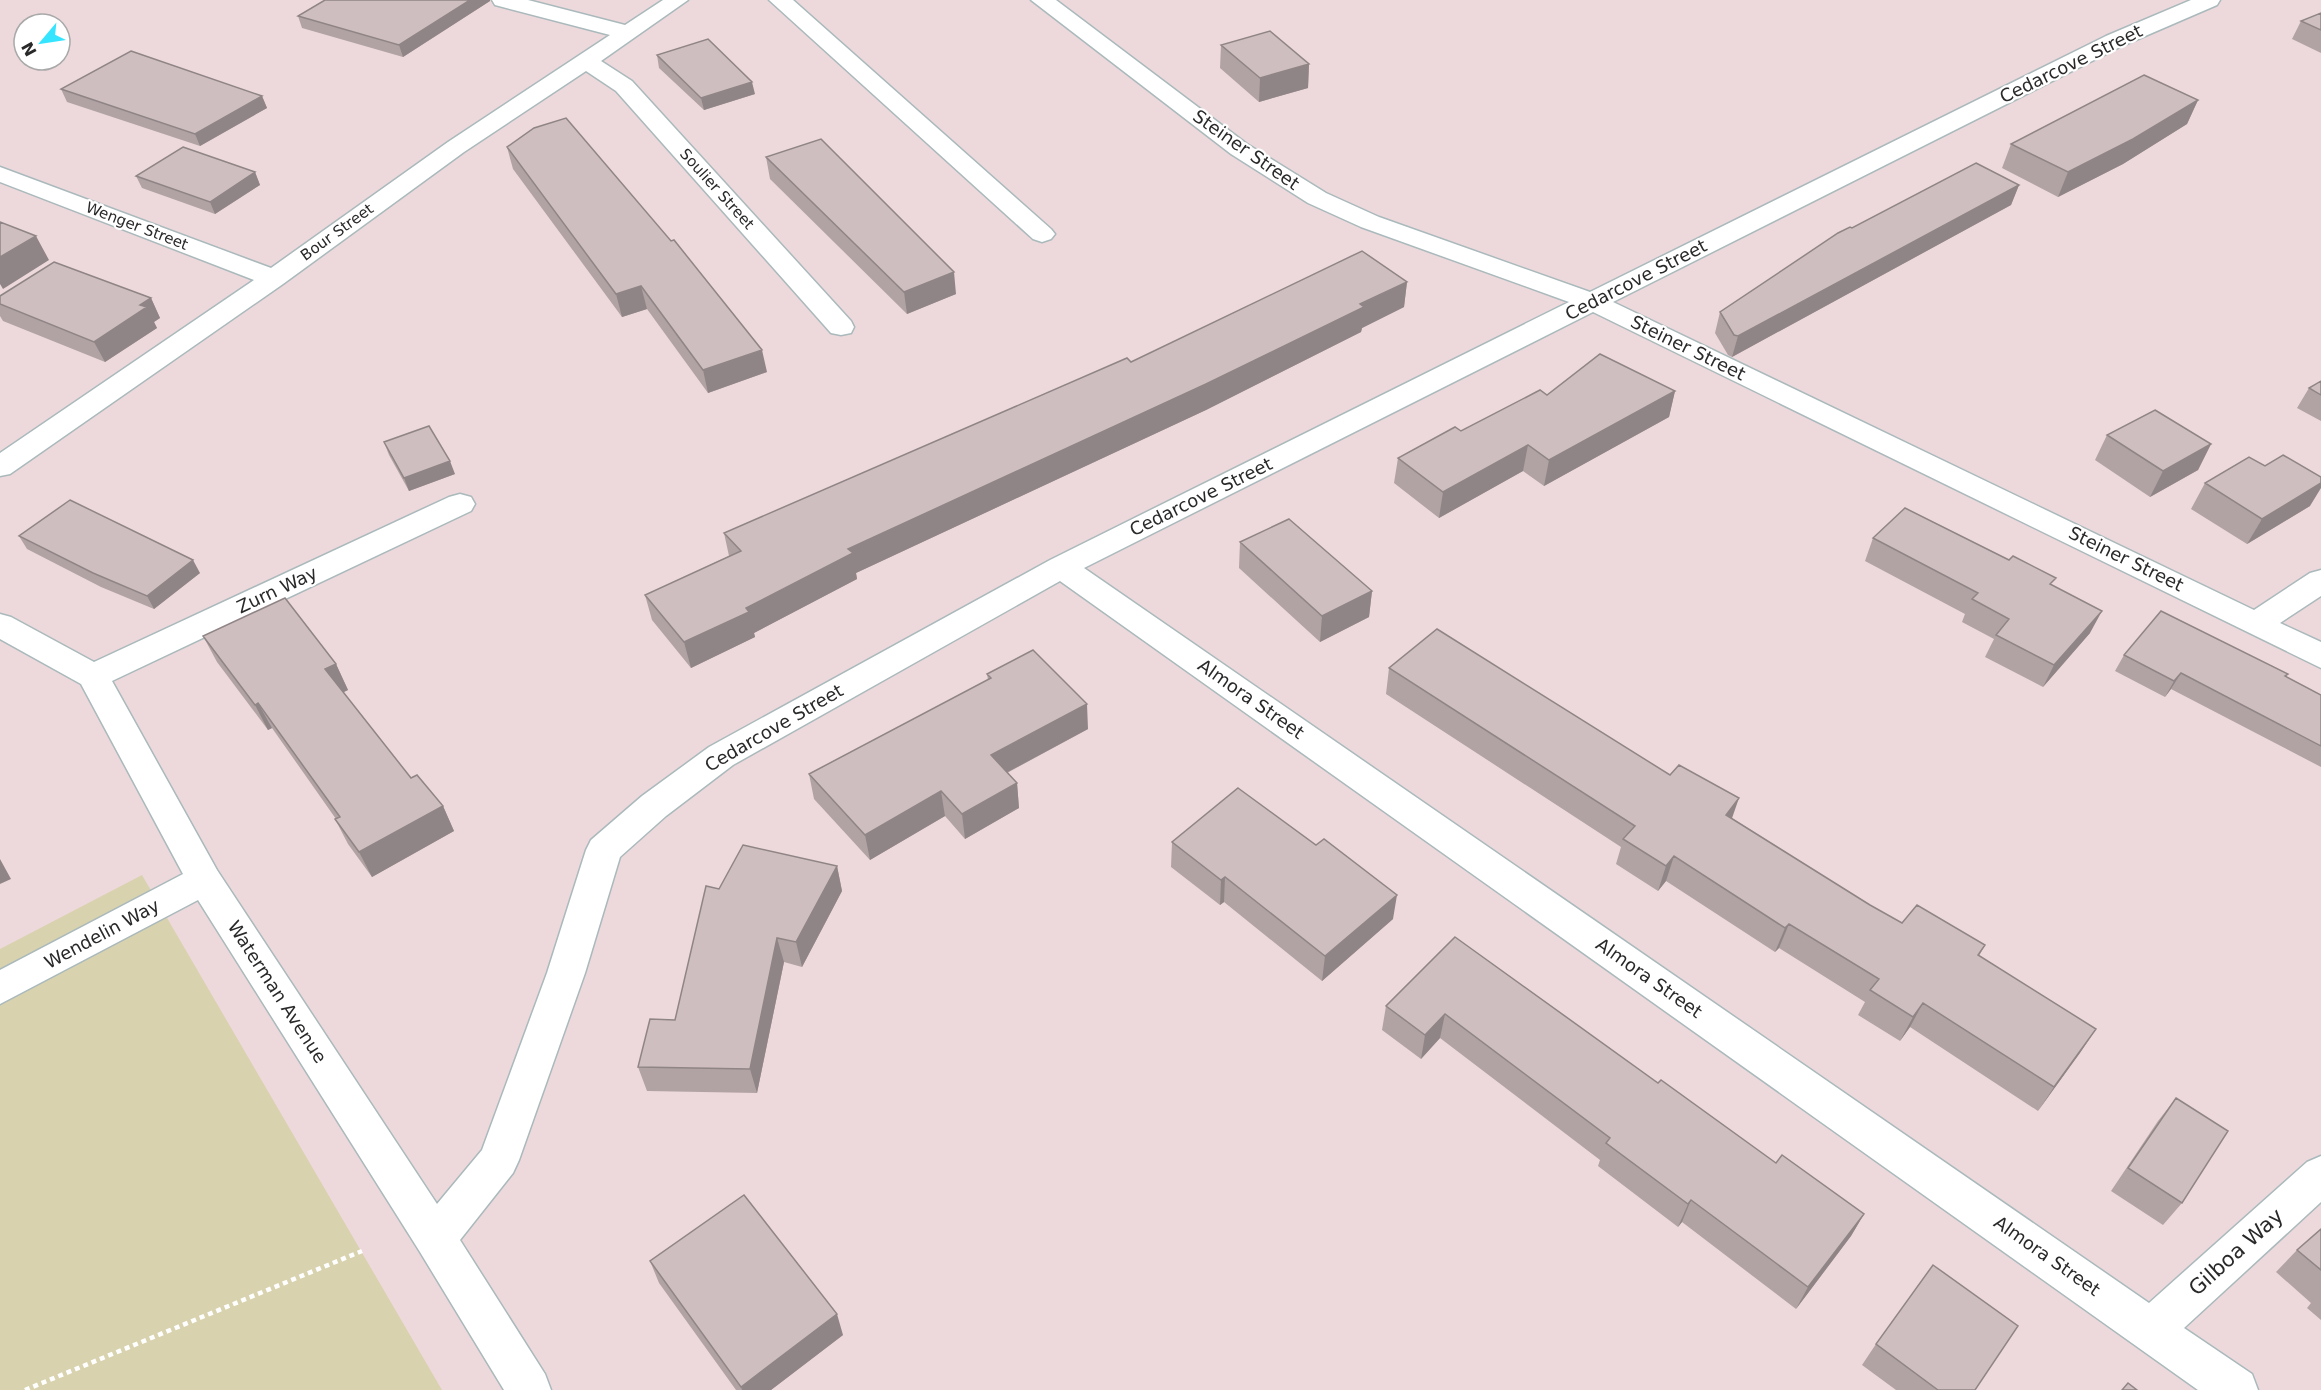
<svg xmlns="http://www.w3.org/2000/svg" width="2321" height="1390" font-family="'DejaVu Sans',sans-serif">
<style>
.cemetery{fill:#d9d2af}
.lines{fill:none;stroke-linecap:round;stroke-linejoin:round}
.minor-casing{stroke:#aab9bb;stroke-width:3}
.path{stroke:#fff;stroke-width:4.5;stroke-dasharray:5 4;stroke-linecap:butt}
.minor{fill:#fff;fill-rule:evenodd}
.wall{fill:#b1a3a4}
.shaded-wall{fill:#908586}
.building{fill:#cebebf;stroke:#908586;stroke-width:1.5}
.labels{text-anchor:middle;stroke-width:4.5;stroke-linejoin:round;paint-order:stroke}
.far-street-label{font-size:15px;fill:#292929;stroke:#fff}
.street-label{font-size:18px;fill:#292929;stroke:#fff}
.near-street-label{font-size:21px;fill:#292929;stroke:#fff}
</style>
<rect width="100%" height="100%" fill="#edd9dc"/>
<!-- cemetery -->
<path class="cemetery" d="M142,875L442,1390H0V949Z"/>
<g class="lines">
<!-- minor casing -->
<g class="minor-casing">
<path id="minor" d="M492,0H528L625,25L663,0H688L601,61L632,81L851,321L854,327L851,333L841,335L831,333L616,91L586,71L464,152L283,284L10,474L0,476V453L254,280L0,182V167L271,268L448,142L610,35L495,5Z
M769,0H793L1051,229L1055,234L1051,239L1042,242L1033,239Z
M1031,0H1056L1247,144L1326,193L1379,217L1590,292L2106,36L2191,0H2220L2217,5L2122,46L1613,302L2254,610L2310,573L2321,570V596L2280,623L2321,642V668L1593,312L1084,568L2149,1303L2307,1162L2321,1156V1202L2184,1328L2252,1374L2258,1390H2198L1060,581L733,765L666,816L620,857L585,973L519,1160L513,1173L460,1240L545,1374L551,1390H504L420,1252L198,900L0,1004V970L183,874L81,684L0,639V614L11,617L94,662L449,497L460,494L471,497L475,504L471,511L112,681L217,870L437,1204L482,1150L547,973L586,850L591,840L642,796L709,747L1050,560L1569,302L1361,227L1308,203L1231,154Z"/>
</g>
<!-- path -->
<path class="path" d="M25,1390L362,1251"/>
<!-- minor -->
<use href="#minor" class="minor"/>
</g>
<!-- wall -->
<path class="wall" d="M490,1L403,57L302,28L298,16Z
M2321,13V53L2292,39L2301,21Z
M1221,45L1309,64L1308,88L1259,102L1220,68Z
M657,55L755,94L704,110L659,68Z
M61,89L262,96L267,108L200,146L67,102Z
M2198,100L2187,124L2123,164L2058,197L2002,168L2011,144Z
M507,147L767,372L708,393L647,309L622,317L513,169Z
M766,157L956,294L907,314L770,179Z
M255,172L260,185L215,214L142,188L136,176Z
M2019,185L2011,205L1732,357L1728,355L1715,333L1720,312L1852,228Z
M1407,282L1404,307L1362,328L1361,332L1206,410L856,573L857,579L754,633L755,637L691,668L652,620L645,595L729,556L724,533L1131,362Z
M0,296L151,298L160,318L154,322L157,328L105,362L3,321L0,316Z
M2321,381V421L2297,408L2309,388Z
M1675,391L1669,417L1544,486L1523,471L1439,518L1394,483L1398,458L1547,395Z
M2107,435L2211,444L2198,470L2150,497L2095,460Z
M384,442L455,474L409,491L389,455Z
M2265,466L2310,506L2247,544L2191,509L2205,483Z
M19,536L200,573L154,609L101,587L27,549Z
M1873,538L2052,585L2090,633L2043,687L1985,657L1994,639L1962,622L1965,614L1865,561Z
M1240,542L1372,591L1369,617L1320,642L1239,568Z
M203,636L336,664L348,690L343,692L411,778L443,806L454,831L372,877L348,844L335,819H336L272,728L268,730L217,662Z
M2124,655L2286,677L2321,695V767L2171,689L2165,697L2115,671Z
M1389,668L1732,818L1870,905L1902,923L1985,945L1979,956L2096,1029L2038,1111L1910,1027L1900,1041L1858,1015L1865,1002L1779,948L1775,952L1666,881L1658,891L1616,864L1621,847L1386,694Z
M987,674L1088,729L1007,773L1017,783L1019,808L965,839L945,816L870,860L814,799L809,774L988,680Z
M1172,842L1393,919L1322,981L1224,902L1220,905L1171,867Z
M837,866L842,891L802,967L784,962L757,1093L647,1091L638,1067L675,1020L719,889Z
M1455,937L1658,1083L1776,1163L1864,1214L1851,1236L1796,1309L1682,1222L1678,1227L1598,1166L1600,1160L1440,1038L1421,1059L1382,1030L1386,1006Z
M2176,1098L2182,1203L2163,1225L2111,1191L2158,1121Z
M2321,1229V1320L2307,1308L2311,1303L2276,1272L2297,1250Z
M650,1261L843,1335L771,1390H736L659,1283Z
M1876,1344L1975,1390H1896L1862,1365Z"/>
<!-- shaded-wall -->
<path class="shaded-wall" d="M470,0H490V1L403,57L399,45Z
M1309,64L1308,88L1259,102L1260,78Z
M752,82L755,94L704,110L701,98Z
M262,96L267,108L200,146L195,134Z
M2198,100L2187,124L2123,164L2058,197L2068,172Z
M255,172L260,185L215,214L210,202Z
M2019,185L2011,205L1732,357L1738,336Z
M36,236L49,260L3,289L0,284V257Z
M954,272L956,294L907,314L904,292Z
M1407,282L1404,307L1362,328L1361,332L1206,410L856,573L857,579L754,633L755,637L691,668L684,642L746,608L848,549Z
M641,286L647,309L622,317L616,294Z
M151,298L160,318L154,322L157,328L105,362L94,342L140,305Z
M762,350L767,372L708,393L703,370Z
M1675,391L1669,417L1544,486L1549,460Z
M2211,444L2198,470L2150,497L2163,471Z
M1528,445L1523,471L1439,518L1443,492Z
M450,461L455,474L409,491L404,478Z
M2321,483V488L2310,506L2247,544L2262,519Z
M193,560L200,573L154,609L147,596Z
M1372,591L1369,617L1320,642L1322,616Z
M2102,611L2090,633L2043,687L2054,665Z
M336,664L348,690L338,695L325,669Z
M2181,673L2171,689L2165,697L2174,681Z
M258,703L272,728L268,730L255,705Z
M1087,704L1088,729L993,780L991,755Z
M1017,783L1019,808L965,839L962,814Z
M941,791L945,816L870,860L865,835Z
M1739,798L1730,824L1726,815Z
M443,806L454,831L372,877L359,852Z
M1674,856L1666,881L1658,891L1666,866Z
M0,859L11,879L0,884Z
M837,866L842,891L802,967L796,942Z
M1225,877L1224,902L1220,905L1221,880Z
M1397,895L1393,919L1322,981L1325,956Z
M1789,924L1779,948L1775,952L1785,928Z
M777,938L784,962L757,1093L750,1069Z
M1923,1003L1910,1027L1900,1041L1913,1017Z
M1445,1014L1440,1038L1421,1059L1425,1035Z
M2096,1029L2080,1053L2038,1111L2054,1087Z
M1691,1200L1682,1222L1678,1227L1688,1204Z
M1864,1214L1851,1236L1796,1309L1808,1287Z
M837,1314L843,1335L771,1390H742L741,1387Z"/>
<!-- building -->
<path class="building" d="M325,0H470L399,45L298,16Z
M2321,13V30L2301,21Z
M1270,31L1309,64L1260,78L1221,45Z
M708,39L752,82L701,98L657,55Z
M131,51L262,96L195,134L61,89Z
M2144,75L2198,100L2133,139L2068,172L2011,144Z
M566,118L671,241L674,240L762,350L703,370L641,286L616,294L507,147L534,128Z
M821,139L954,272L904,292L766,157Z
M183,147L255,172L210,202L136,176Z
M1976,163L2019,185L1738,336L1734,335L1720,312L1838,233L1850,227L1852,228Z
M0,222L36,236L0,257Z
M1362,251L1407,282L1360,304L1364,307L1206,384L848,549L853,553L746,608L749,612L684,642L645,595L741,551L724,533L1127,358L1131,362Z
M54,262L151,298L140,305L147,307L94,342L0,304V296Z
M1600,354L1675,391L1549,460L1528,445L1443,492L1398,458L1455,427L1461,431L1540,390L1547,395Z
M2321,381V395L2309,388Z
M2155,410L2211,444L2163,471L2107,435Z
M429,426L450,461L404,478L384,442Z
M2283,455L2321,477V483L2262,519L2205,483L2249,457L2265,466Z
M70,500L193,560L147,596L93,573L19,536Z
M1905,508L2009,560L2013,556L2056,578L2050,584L2102,611L2054,665L1996,635L2009,619L1972,599L1978,593L1873,538Z
M1289,519L1372,591L1322,616L1240,542Z
M285,598L336,664L325,669L411,778L417,775L443,806L359,852L335,819L340,817L258,703L255,705L203,636Z
M2161,611L2288,674L2285,676L2321,695V746L2181,673L2174,681L2124,655Z
M1437,629L1670,775L1679,765L1739,798L1726,815L1870,905L1902,923L1917,905L1985,945L1978,955L2096,1029L2054,1087L1923,1003L1913,1017L1870,990L1879,979L1789,924L1785,928L1674,856L1666,866L1623,839L1635,826L1389,668Z
M1033,650L1087,704L991,755L1017,783L962,814L941,791L865,835L809,774L991,678L987,674Z
M1238,788L1316,845L1324,839L1397,895L1325,956L1225,877L1221,880L1172,842Z
M743,845L837,866L796,942L777,938L750,1069L638,1067L650,1019L675,1020L706,886L719,889Z
M1455,937L1658,1083L1661,1080L1776,1163L1782,1155L1864,1214L1808,1287L1691,1200L1688,1204L1606,1143L1610,1138L1445,1014L1425,1035L1386,1006Z
M2176,1098L2228,1131L2182,1203L2128,1168Z
M744,1195L837,1314L741,1387L650,1261Z
M2321,1229V1270L2297,1250Z
M1933,1265L2018,1326L1975,1390H1938L1876,1344Z
M2128,1383L2137,1390H2122Z"/>
<g class="labels">
<!-- far-street labels -->
<g class="far-street-label">
<text transform="translate(717 189) rotate(48)" y="5">Soulier Street</text>
<text transform="translate(137 226) rotate(21)" y="5">Wenger Street</text>
<text transform="translate(337 232) rotate(-36)" y="5">Bour Street</text>
</g>
<!-- street labels -->
<g class="street-label">
<text transform="translate(2071 64) rotate(-26)" y="6">Cedarcove Street</text>
<text transform="translate(1246 150) rotate(35)" y="6">Steiner Street</text>
<text transform="translate(1636 280) rotate(-27)" y="6">Cedarcove Street</text>
<text transform="translate(1688 348) rotate(26)" y="6">Steiner Street</text>
<text transform="translate(1201 497) rotate(-26)" y="6">Cedarcove Street</text>
<text transform="translate(2126 559) rotate(26)" y="6">Steiner Street</text>
<text transform="translate(277 590) rotate(-25)" y="6">Zurn Way</text>
<text transform="translate(1251 699) rotate(35)" y="6">Almora Street</text>
<text transform="translate(774 728) rotate(-30)" y="6">Cedarcove Street</text>
<text transform="translate(102 934) rotate(-28)" y="6">Wendelin Way</text>
<text transform="translate(1649 978) rotate(35)" y="6">Almora Street</text>
<text transform="translate(277 992) rotate(57)" y="6">Waterman Avenue</text>
<text transform="translate(2047 1256) rotate(35)" y="6">Almora Street</text>
</g>
<!-- near-street labels -->
<g class="near-street-label">
<text transform="translate(2236 1252) rotate(-42)" y="7">Gilboa Way</text>
</g>
</g>
<!-- north arrow -->
<g transform="translate(42 42) rotate(241)"><circle r="28" fill="#ffffff" stroke="#a9a9a9" stroke-width="1.5"/>
<path d="M0-4.5L10 22L0 15L-10 22Z" fill="#35e4ff"/>
<text y="-9" font-size="16" font-weight="bold" text-anchor="middle" fill="#292929">N</text>
</g>
</svg>
